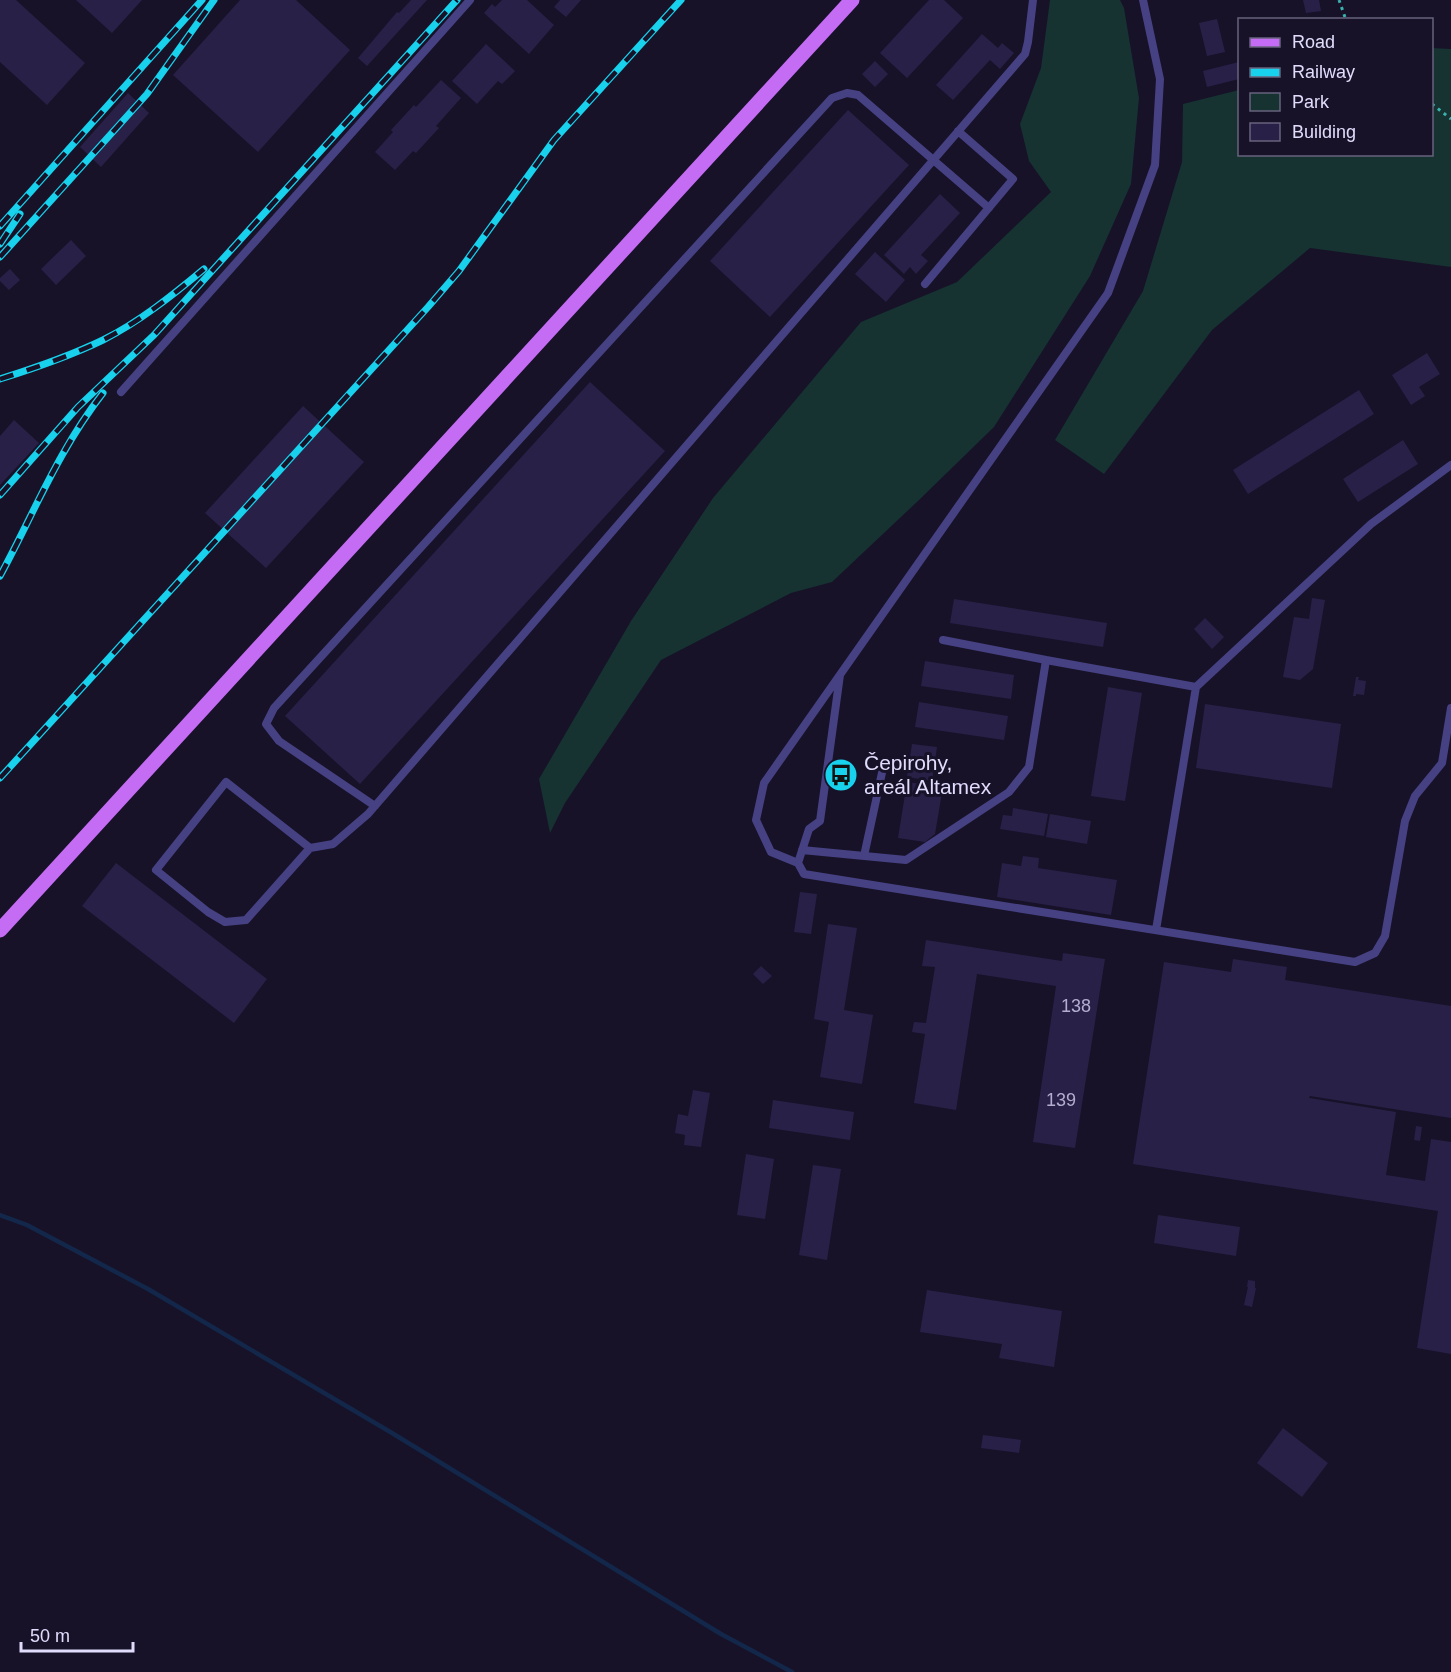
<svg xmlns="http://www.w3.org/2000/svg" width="1451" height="1672" font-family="Arial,sans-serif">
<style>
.green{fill:#163231}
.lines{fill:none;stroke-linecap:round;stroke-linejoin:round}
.stream{stroke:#13274b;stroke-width:4.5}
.building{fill:#292048}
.path{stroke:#3ab2af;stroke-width:3;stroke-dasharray:3 4.5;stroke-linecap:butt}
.lane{stroke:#464183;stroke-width:8}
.primary{stroke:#c56cf4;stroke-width:15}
.rail-casing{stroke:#17d1ed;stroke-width:7}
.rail{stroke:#171228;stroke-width:4.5;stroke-dasharray:14;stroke-linecap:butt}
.labels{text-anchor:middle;stroke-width:6;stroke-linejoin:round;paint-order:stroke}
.number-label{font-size:18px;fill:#b3adcf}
.poi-label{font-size:21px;fill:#e1dcfc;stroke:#171228;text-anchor:start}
</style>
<rect width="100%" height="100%" fill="#171228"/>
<!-- green -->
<path class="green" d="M1050,0H1120L1124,8L1139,98L1131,184L1090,276L994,427L919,500L832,582L791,593L661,660L565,803L550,833L539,779L631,621L713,498L861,322L957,282L1051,192L1029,161L1020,124L1041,68Z
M1432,48L1451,49V267L1310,248L1212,330L1104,474L1055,440L1143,291L1182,162L1183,104L1239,90L1240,154H1432Z"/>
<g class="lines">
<!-- stream -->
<path class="stream" d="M0,1215L27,1225L148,1289L392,1433L721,1634L792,1672"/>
</g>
<!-- building -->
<path class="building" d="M0,0H16L85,63L47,105L0,62Z
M76,0H142L112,33Z
M240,0H296L350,50L258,152L173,75Z
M411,0H427L367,66L358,58L397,12L399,13Z
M502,0H527L554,25L529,54L484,13L492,4L495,7Z
M560,0H581L566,17L554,7Z
M929,0H944L963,18L907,78L880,53Z
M1303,0H1319L1321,11L1306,13Z
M1217,19L1225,52L1207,56L1199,23Z
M982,34L998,48L1002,43L1014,53L1000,69L990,60L953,100L936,85Z
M486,44L515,71L502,84L498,81L477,104L452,81Z
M875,61L888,74L875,87L862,74Z
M1239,62V79L1207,87L1203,71Z
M441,80L461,98L436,126L439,128L416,153L413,151L395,170L375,152L393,132L391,130L414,105L416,107Z
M128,93L149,113L101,167L80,147Z
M848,110L909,165L770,317L710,261Z
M940,194L960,213L921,255L928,261L916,274L910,267L904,274L884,255Z
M71,240L86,256L56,285L41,269Z
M875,252L905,280L886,302L855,274Z
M10,269L20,280L9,290L0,281V278Z
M1427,353L1440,374L1419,387L1425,396L1411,405L1392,375Z
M590,382L665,451L360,784L285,716Z
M1359,390L1374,414L1248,494L1233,470Z
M303,406L364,462L266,568L205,513Z
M14,420L39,443L0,485V436Z
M1403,440L1418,464L1358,502L1343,479Z
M1312,598L1325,600L1313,669L1300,680L1283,677L1294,617L1309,619Z
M954,599L1107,623L1103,647L950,623Z
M1205,618L1224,637L1212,649L1194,629Z
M925,661L1014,675L1011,699L921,686Z
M1356,677H1359L1358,680L1366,681L1364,695L1356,694V696H1353Z
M1108,687L1142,693L1125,801L1091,796Z
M919,702L1008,716L1004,740L915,727Z
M1205,704L1341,724L1332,788L1196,768Z
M912,744L937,747L932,781L907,777Z
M907,782L943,787L935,834L925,842L898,838Z
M1013,808L1048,814L1044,836L1000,829L1003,815L1012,816Z
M1050,814L1091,821L1087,844L1046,837Z
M1023,856L1039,858L1038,868L1117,880L1111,915L997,897L1002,863L1021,866Z
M116,863L267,979L234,1023L82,906Z
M800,892L817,894L811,934L794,932Z
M828,924L857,928L844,1010L873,1015L862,1084L820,1077L829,1022L814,1019Z
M926,940L1062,961L1063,953L1105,959L1075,1148L1033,1142L1056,986L977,974L956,1110L914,1103L925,1034L912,1032L914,1022L926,1023L935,967L922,966Z
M1233,959L1287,967L1285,980L1451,1006V1118L1310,1096L1309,1098L1396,1112L1386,1175L1425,1181L1431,1139L1451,1142V1354L1417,1348L1438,1211L1133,1164L1164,962L1231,972Z
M761,966L772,976L763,984L753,974Z
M693,1090L710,1093L701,1147L684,1145L685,1135L675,1133L678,1114L688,1116Z
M773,1100L854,1112L850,1140L769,1128Z
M1416,1126L1422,1127L1420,1141L1414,1140Z
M746,1154L774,1159L765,1219L737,1215Z
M813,1165L841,1169L827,1260L799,1255Z
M1158,1215L1240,1227L1236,1256L1154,1243Z
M1248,1280L1255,1281V1288H1256L1252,1307L1244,1305L1248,1287H1247Z
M927,1290L1062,1311L1054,1367L999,1358L1002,1344L920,1332Z
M1283,1428L1328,1463L1302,1497L1257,1463Z
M983,1435L1021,1440L1019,1453L981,1448Z"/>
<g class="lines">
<!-- path -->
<path class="path" d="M1339,0L1346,20
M1432,104L1451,119"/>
<!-- lane -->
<path class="lane" d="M925,284L1013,179L958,131
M121,392L470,0
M1046,660L1196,687
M840,675L820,821L809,829L798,863L771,852L756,820L764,783L1108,293L1155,165L1160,79L1143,0
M375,806L279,741L266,724L274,708L832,98L847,93L858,95L989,208
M310,848L226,782L156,870L208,912L225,922L246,920L310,848L333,844L368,814L1025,54L1028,42L1033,0
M802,850L906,860L1009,792L1029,767L1046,660L943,640
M864,856L883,768
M798,863L804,874L1355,962L1375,953L1385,936L1405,821L1415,796L1442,763L1451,708
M1156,930L1196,687L1371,524L1451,465"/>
<!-- primary -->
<path class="primary" d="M0,930L852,0"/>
<!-- rail casing -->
<g class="rail-casing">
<path id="rail" d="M0,226L202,0
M0,244L20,214
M0,257L147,94L214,0
M0,379C35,368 70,356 103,340C139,322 173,295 204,269
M0,495L78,407L154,335L457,0
M0,576C33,515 59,449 103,393
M0,778L428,307L459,271L554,140L681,0"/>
</g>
<!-- rail -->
<use href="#rail" class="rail"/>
</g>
<!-- icons -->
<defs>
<g id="bus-disc" transform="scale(1.725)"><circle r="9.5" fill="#17d1ed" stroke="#171228"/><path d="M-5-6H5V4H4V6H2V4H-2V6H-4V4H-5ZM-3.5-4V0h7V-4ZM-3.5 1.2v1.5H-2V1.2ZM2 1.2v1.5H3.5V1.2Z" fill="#111"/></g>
</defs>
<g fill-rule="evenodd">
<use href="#bus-disc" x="841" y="775"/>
</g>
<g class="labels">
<!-- number labels -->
<g class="number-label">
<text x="1076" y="1012">138</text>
<text x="1061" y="1106">139</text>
</g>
<!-- poi labels -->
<g class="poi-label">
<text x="864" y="770">Čepirohy,<tspan x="864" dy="24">areál Altamex</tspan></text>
</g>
</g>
<!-- legend -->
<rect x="1238" y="18" width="195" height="138" fill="#171228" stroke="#68637d" stroke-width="1.5"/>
<rect x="1250" y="38" width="30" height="9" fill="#c56cf4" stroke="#68637d" stroke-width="1.5"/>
<text x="1292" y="48" font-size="18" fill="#e1dcfc">Road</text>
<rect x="1250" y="68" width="30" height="9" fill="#17d1ed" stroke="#68637d" stroke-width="1.5"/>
<text x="1292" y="78" font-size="18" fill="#e1dcfc">Railway</text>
<rect x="1250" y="93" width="30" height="18" fill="#163231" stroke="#68637d" stroke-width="1.5"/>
<text x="1292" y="108" font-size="18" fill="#e1dcfc">Park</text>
<rect x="1250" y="123" width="30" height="18" fill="#292048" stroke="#68637d" stroke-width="1.5"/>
<text x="1292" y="138" font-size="18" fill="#e1dcfc">Building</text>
<!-- scale -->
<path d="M21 1642v9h112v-9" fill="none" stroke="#e1dcfc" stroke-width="3"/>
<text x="30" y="1642" font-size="18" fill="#e1dcfc" stroke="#171228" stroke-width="4.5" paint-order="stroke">50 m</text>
</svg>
